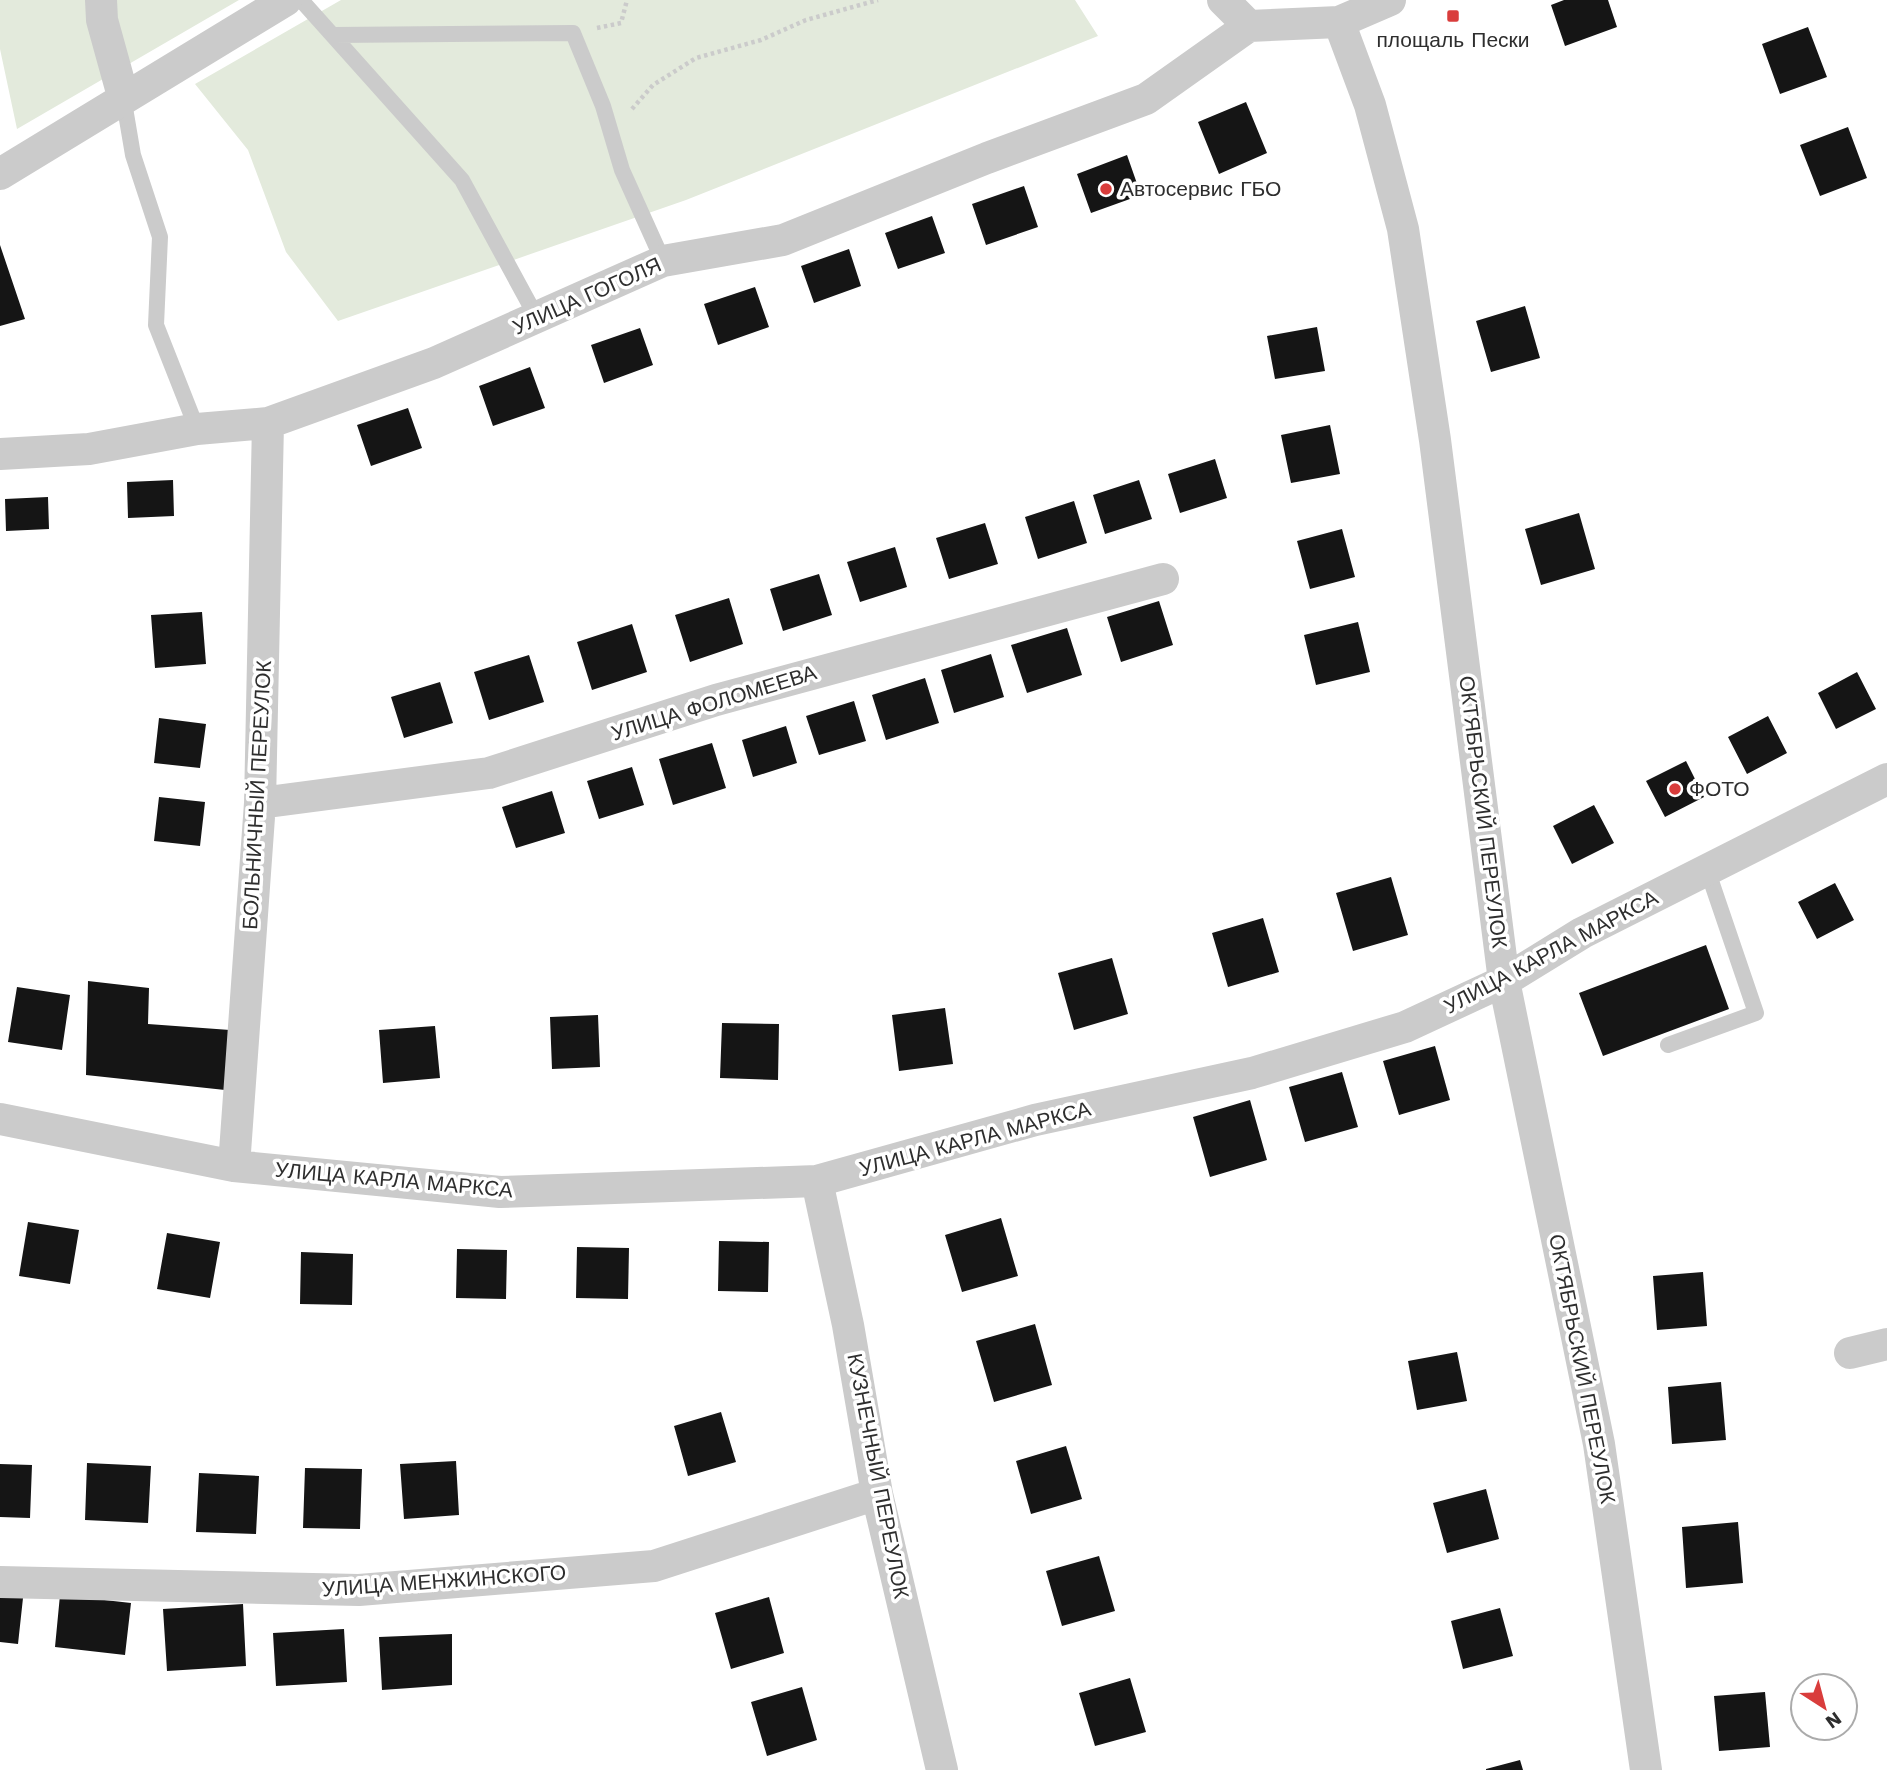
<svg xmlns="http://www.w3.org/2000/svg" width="1887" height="1770" font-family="'Work Sans',sans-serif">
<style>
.green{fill:#e3eadc}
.building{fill:#151515}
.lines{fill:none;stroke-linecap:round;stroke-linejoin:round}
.path{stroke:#cbcbcb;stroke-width:4.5;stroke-dasharray:3.5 3.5;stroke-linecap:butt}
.service{stroke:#cbcbcb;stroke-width:16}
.minor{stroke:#cbcbcb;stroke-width:32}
.poi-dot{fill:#d93d3c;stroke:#fff;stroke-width:2.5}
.labels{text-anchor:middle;stroke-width:7;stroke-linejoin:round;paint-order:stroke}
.poi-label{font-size:21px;fill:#2e2e2e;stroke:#fff;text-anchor:start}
.street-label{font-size:21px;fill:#2e2e2e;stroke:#fff}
</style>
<rect width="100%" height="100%" fill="#fff"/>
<!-- green -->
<path class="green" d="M0,0H239L17,129L0,49Z
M341,0H1075L1098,36L686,200L338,321L286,252L248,150L195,84Z"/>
<!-- building -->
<path class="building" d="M1564,0H1608L1617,27L1565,46L1551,5Z
M1808,27L1827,77L1780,94L1762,44Z
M1246,102L1267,153L1219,174L1198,122Z
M1848,127L1867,178L1820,196L1800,145Z
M1127,155L1141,195L1091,213L1077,174Z
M1024,186L1038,227L986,245L972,204Z
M932,216L945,253L898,269L885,233Z
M0,245L25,319L0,326Z
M849,249L861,286L814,303L801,266Z
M755,287L769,327L718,345L704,304Z
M1525,306L1540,358L1491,372L1476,321Z
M1317,327L1325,371L1275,379L1267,336Z
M640,328L653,365L604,383L591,345Z
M530,367L545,408L493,426L479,386Z
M408,408L422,448L371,466L357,425Z
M1330,425L1340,474L1291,483L1281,435Z
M1215,459L1227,498L1180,513L1168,474Z
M173,480L174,516L128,518L127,482Z
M1139,480L1152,519L1105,534L1093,495Z
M48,497L49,529L6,531L5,499Z
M1074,501L1087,543L1038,559L1025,517Z
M1579,513L1595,569L1541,585L1525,529Z
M985,523L998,564L949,579L936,538Z
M1342,529L1355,577L1310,589L1297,541Z
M895,547L907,587L860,602L847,562Z
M819,574L832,615L783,631L770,589Z
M729,598L743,644L690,662L675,615Z
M1159,601L1173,645L1121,662L1107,617Z
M202,612L206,664L155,668L151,615Z
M1358,622L1370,672L1316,685L1304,635Z
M632,624L647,672L592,690L577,642Z
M1067,628L1082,675L1027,693L1011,645Z
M991,654L1004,697L954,713L941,670Z
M529,655L544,702L489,720L474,672Z
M1857,672L1876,709L1836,729L1818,693Z
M925,678L939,723L886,740L872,695Z
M440,682L453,723L404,738L391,697Z
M854,701L866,741L819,755L806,716Z
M1768,716L1787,753L1747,774L1728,737Z
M159,718L206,724L200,768L154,763Z
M786,726L797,763L753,777L742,740Z
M712,743L726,788L673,805L659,759Z
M1686,761L1704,797L1665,817L1646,781Z
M632,767L644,805L599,819L587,781Z
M552,791L565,833L516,848L502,807Z
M159,797L205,802L200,846L154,841Z
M1594,805L1614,843L1572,864L1553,826Z
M1391,877L1408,935L1353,951L1336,893Z
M1835,883L1854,920L1817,939L1798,902Z
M1263,918L1279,972L1228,987L1212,933Z
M1706,945L1729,1009L1603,1056L1579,993Z
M1112,958L1128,1014L1074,1030L1058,973Z
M88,981L149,988L148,1024L230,1030L225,1090L86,1075Z
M17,987L70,995L62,1050L8,1042Z
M945,1008L953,1064L899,1071L892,1015Z
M598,1015L600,1067L552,1069L550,1017Z
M722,1023L779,1024L778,1080L720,1078Z
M435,1026L440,1078L383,1083L379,1030Z
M1435,1046L1450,1100L1399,1115L1383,1061Z
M1342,1072L1358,1127L1305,1142L1289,1087Z
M1250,1100L1267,1160L1210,1177L1193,1117Z
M1001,1218L1018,1276L962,1292L945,1235Z
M28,1222L79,1230L70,1284L19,1276Z
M167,1233L220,1242L210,1298L157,1289Z
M719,1241L769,1242L768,1292L718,1291Z
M577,1247L629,1248L628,1299L576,1298Z
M457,1249L507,1250L506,1299L456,1298Z
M301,1252L353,1254L352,1305L300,1304Z
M1703,1272L1707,1326L1657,1330L1653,1276Z
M1035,1324L1052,1385L994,1402L976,1341Z
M1457,1352L1467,1401L1417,1410L1408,1361Z
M1721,1382L1726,1440L1672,1444L1668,1387Z
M721,1412L736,1462L688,1476L674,1426Z
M1066,1446L1082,1499L1031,1514L1016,1461Z
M456,1461L459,1515L404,1519L400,1464Z
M87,1463L151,1466L148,1523L85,1520Z
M0,1464L32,1465L30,1518L0,1517Z
M305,1468L362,1469L360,1529L303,1528Z
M199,1473L259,1476L256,1534L196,1532Z
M1486,1489L1499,1539L1447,1553L1433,1503Z
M1738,1522L1743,1583L1686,1588L1682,1527Z
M1099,1556L1115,1611L1062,1626L1046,1571Z
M0,1595L23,1598L18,1644L0,1642Z
M60,1595L131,1603L125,1655L55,1647Z
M769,1597L784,1653L731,1669L715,1613Z
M243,1604L246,1666L167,1671L163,1609Z
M1500,1608L1513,1656L1463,1669L1451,1621Z
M344,1629L347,1682L276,1686L273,1633Z
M452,1634V1685L382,1690L379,1637Z
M1130,1678L1146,1732L1095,1746L1079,1693Z
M802,1687L817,1740L767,1756L751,1702Z
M1765,1692L1770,1747L1719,1751L1714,1696Z
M1520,1760L1523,1770H1486V1769Z"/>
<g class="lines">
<!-- path -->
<path class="path" d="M597,28L621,23L627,0
M632,109L653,85L696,58L761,40L806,20L878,0"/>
<!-- service -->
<path class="service" d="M301,0L462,180L537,318
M334,35L573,33L603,106L622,170L663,261
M123,96L133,155L160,237L156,325L197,429
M1668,1045L1756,1013L1708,872"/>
<!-- minor -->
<path class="minor" d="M101,0L102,20L123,96
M1223,0L1249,26
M1339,22L1370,105L1403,229L1435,440L1504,981L1599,1444L1646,1770
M0,174L286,0
M0,454L89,449L197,429L268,423L434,363L663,261L783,240L987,158L1146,99L1249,26L1339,22L1390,0
M260,803L489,773L716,700L1163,579
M0,1119L234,1166L500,1192L817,1181L1035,1120L1252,1073L1405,1027L1504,981L1582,933L1887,779
M234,1166L260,803L268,423
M817,1181L848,1325L877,1494L942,1770
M1850,1353L1887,1344
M0,1582L359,1590L654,1566L877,1494"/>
</g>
<!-- markers -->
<g class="poi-dot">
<rect x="1446" y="9" width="14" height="14" rx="3.5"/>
<circle cx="1106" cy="189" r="7"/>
<circle cx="1675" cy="789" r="7"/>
</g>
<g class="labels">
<!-- poi labels -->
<g class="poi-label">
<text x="1453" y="47" text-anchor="middle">площаль Пески</text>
<text x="1120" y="196">Автосервис ГБО</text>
<text x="1689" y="796">ФОТО</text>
</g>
<!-- street labels -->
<g class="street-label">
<text transform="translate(587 296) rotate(-24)" y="7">УЛИЦА ГОГОЛЯ</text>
<text transform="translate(714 703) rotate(-17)" y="7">УЛИЦА ФОЛОМЕЕВА</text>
<text transform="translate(257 795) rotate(-87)" y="7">БОЛЬНИЧНЫЙ ПЕРЕУЛОК</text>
<text transform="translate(1483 812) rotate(83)" y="7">ОКТЯБРЬСКИЙ ПЕРЕУЛОК</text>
<text transform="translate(1551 952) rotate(-28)" y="7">УЛИЦА КАРЛА МАРКСА</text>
<text transform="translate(975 1139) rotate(-15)" y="7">УЛИЦА КАРЛА МАРКСА</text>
<text transform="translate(394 1180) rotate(5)" y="7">УЛИЦА КАРЛА МАРКСА</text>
<text transform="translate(1582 1369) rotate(79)" y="7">ОКТЯБРЬСКИЙ ПЕРЕУЛОК</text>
<text transform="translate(878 1476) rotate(79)" y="7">КУЗНЕЧНЫЙ ПЕРЕУЛОК</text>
<text transform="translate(444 1581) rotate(-4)" y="7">УЛИЦА МЕНЖИНСКОГО</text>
</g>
</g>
<!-- north arrow -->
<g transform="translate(1824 1707) rotate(144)"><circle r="33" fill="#ffffff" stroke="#ababab" stroke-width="2"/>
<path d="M0-5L12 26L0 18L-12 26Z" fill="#d93d3c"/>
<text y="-10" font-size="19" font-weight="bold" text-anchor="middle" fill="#2e2e2e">N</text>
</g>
</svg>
